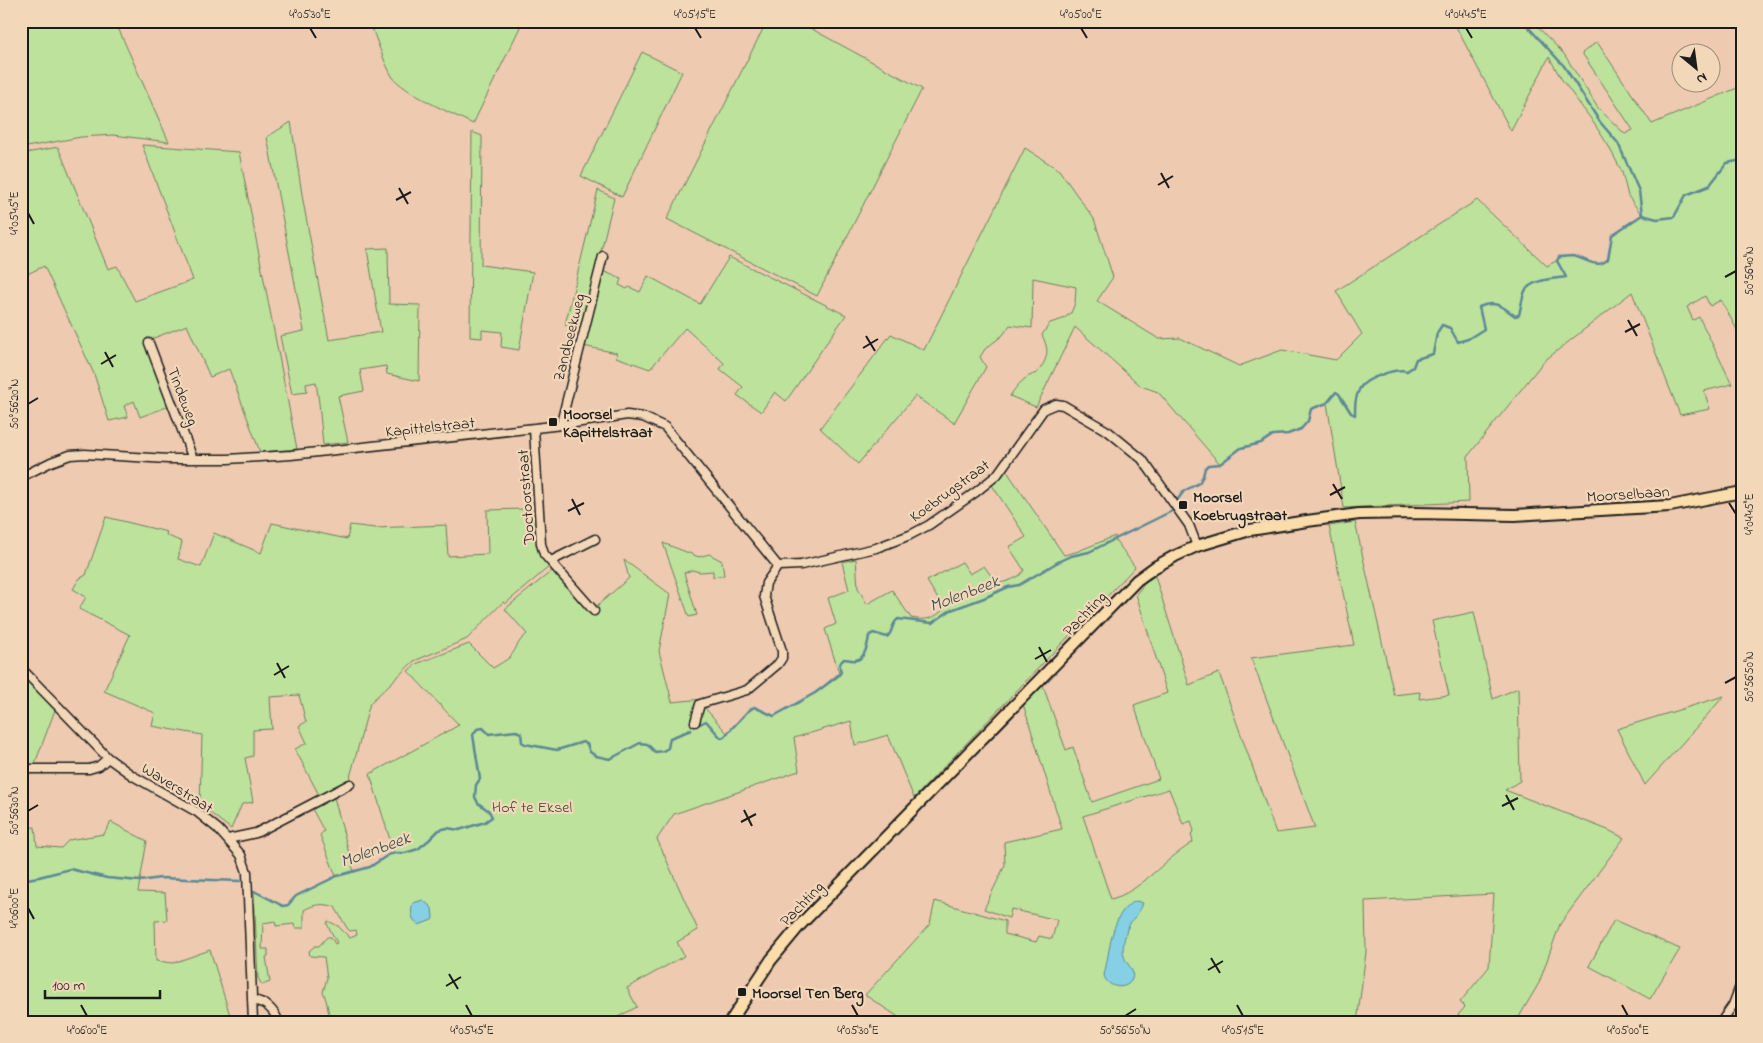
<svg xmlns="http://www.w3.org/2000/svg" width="1763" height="1043" font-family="'Indie Flower',sans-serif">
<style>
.green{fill:#bde29c;stroke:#6c7f5c;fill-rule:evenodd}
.water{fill:#85d0e5;stroke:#5b8895}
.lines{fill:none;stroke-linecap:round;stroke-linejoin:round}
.stream{stroke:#5b8895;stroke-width:2.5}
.minor-casing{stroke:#1c1c1c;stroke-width:11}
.major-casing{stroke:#1c1c1c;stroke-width:14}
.minor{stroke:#f3d7b9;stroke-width:8}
.major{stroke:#fbddab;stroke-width:10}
.ticks{fill:none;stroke:#1c1c1c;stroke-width:2}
.poi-dot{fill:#1c1c1c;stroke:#f3d7b9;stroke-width:2}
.labels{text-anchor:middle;stroke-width:4.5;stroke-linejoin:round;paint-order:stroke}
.street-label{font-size:16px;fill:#1c1c1c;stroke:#f3d7b9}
.poi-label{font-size:16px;font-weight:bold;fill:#1c1c1c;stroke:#f3d7b9;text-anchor:start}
.park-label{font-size:16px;fill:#3c4436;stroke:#f3d7b9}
.water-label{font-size:18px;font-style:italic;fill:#36494e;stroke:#f3d7b9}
.neatline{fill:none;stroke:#1c1c1c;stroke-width:2}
.ticks-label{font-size:12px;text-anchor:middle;fill:#1c1c1c}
</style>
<rect width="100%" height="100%" fill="#eecab1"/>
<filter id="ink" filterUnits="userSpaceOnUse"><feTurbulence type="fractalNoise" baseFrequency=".02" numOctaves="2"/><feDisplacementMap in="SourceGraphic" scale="10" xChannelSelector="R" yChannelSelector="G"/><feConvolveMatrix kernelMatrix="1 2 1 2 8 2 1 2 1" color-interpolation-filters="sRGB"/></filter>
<g filter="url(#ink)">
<!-- green -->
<path class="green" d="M21,21H115L169,142L113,135L81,137L21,148Z
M369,21H523L473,124C455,115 402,92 392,76C384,63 376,37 369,21Z
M767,21H797L922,89L817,296L667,219Z
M1453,21H1532L1564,54L1598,108L1625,134L1633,130L1582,53L1597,42L1652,124L1742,86V339L1721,300L1710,306L1705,296L1687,307L1693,320L1699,317L1732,384L1704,391L1710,409L1680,415L1632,292L1544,361L1468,456L1469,502L1344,508L1327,403L1311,409L1308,421L1301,428L1288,434L1273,435L1261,443L1241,448L1220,464L1158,392L1141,386L1075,327L1036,407L1010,396C1017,385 1025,376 1037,373C1048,358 1050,352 1042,335L1050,323L1063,319L1071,313L1075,303L1076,287L1033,278L1032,328L1010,325L1003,335L985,349L980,357L986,367L954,423L915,396L858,464L820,428L891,334L924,350L1025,148L1059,170L1094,219L1113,277L1097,301L1159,339L1180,338L1239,366L1282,350L1336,360L1362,334L1336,291L1477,200L1547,266L1556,261L1559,257C1563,257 1568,256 1572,256C1584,257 1597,271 1608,259L1612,235L1642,215L1628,196L1622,172L1608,145L1591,119L1562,80L1549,57L1511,131Z
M642,52L682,72L622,197L581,176Z
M291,122L303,201L329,340L381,332L367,249L388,248L389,304L420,305L419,381L387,374L386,366L360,370L364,391L338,396L348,442L323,445L319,403L316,382L306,384L307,392L292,394L280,336L304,331L267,137Z
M472,132L482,136L481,265L533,272L519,350L501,347L502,332L482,330V338L470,337Z
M142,145L239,152L297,449L260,452L229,369L210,377L187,325L146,341L172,405L140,417L134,401L124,406L128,417L109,421L94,374L44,266L21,277V154L58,147L108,269L117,266L135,301L193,280Z
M598,190L614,198L582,328L565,325Z
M729,257L846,315L786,401L775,392L761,412L737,395L743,387L720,369L724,363L685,328L650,369L616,357L617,353L583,346L601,270L621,279L619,285L627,289L629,287L640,292L648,276L700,304Z
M1006,470L1064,555L1076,552L1115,536L1116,541L1135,567L914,798L888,735L855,745L851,721L794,738L799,771L674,814L657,839L698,930L677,942L684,956L627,988L637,1007L608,1022H332C327,1012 328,1002 323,992L327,978L324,957L310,956L309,951L315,946H319L327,937H331L335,944L337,943L327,924L328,921L338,926L350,938L357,935L356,930L350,931L347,928L335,907C324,903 314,904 304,910V928H295L294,924L276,926L275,921L263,923L262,949H268V956L266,957L270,982L262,985L258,978L254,891L283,906L288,905L296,896L336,876L320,835L324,831L311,807L334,797L354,872L370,867L388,855L394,853L370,774L459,725L408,671L416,664L469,644L493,668C498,665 505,661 510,657C518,647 516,643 527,634L505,609L553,570L591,611L629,578L624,560L670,594L659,651L672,702L703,699L704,707L727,733L747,712L754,707L774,716L815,693L839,673L825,629L836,624L828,598L849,590L842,562L856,559L858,588L867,604L892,590L911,618C925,621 934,619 944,609L927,581L962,562L970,574L984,566L997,584C1007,581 1019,579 1024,570L1009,547L1026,537L992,485Z
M526,509V515H537L550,566L505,604L503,602L467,639L414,661L370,703L349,781L320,797L295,749L307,743L299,726L306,722L299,695L270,697L272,729L253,730V756L245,758L253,802L242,804L231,829L200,805L202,735L152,726L155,713L104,691L130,635L79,609L86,597L73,589L79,579L86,575L106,517L167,532L166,535L182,542L178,559L201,567L214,533L261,553L272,523L347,539L350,525L375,528L446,525L448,556L488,554L487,510Z
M1355,522L1394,695L1420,692L1419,699L1449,695L1432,621L1474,612L1493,699L1518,688L1520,781L1505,790L1608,830L1624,838L1560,924L1539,983L1516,1022H1452L1465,1007L1460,1002L1489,967L1494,894L1365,901L1366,952L1357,1022H898L900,1018L865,995L930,924L935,901L1005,921V934L1036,942L1039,936L1052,939L1057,920L1011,909L1009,918L984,909L1005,865L1004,842L1062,829L1023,704L1043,686L1066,750L1073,747L1092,802L1159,779L1134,705L1167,693L1136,594L1147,581L1155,576L1189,685L1219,673L1276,833L1315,828L1251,658L1354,645L1329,526ZM1169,789L1183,824L1191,821L1194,831L1191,834L1193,842C1185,848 1177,853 1170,859C1151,874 1135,893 1111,899L1083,816Z
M663,543L699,557L709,554L722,561L724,575L713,577V571L700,572L692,570L684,573L697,615L689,617Z
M28,681L55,710L34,766H21V695Z
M1724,696L1645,785L1617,729Z
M111,822L147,841L138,892L165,893L167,920L155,921L156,961L173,963L210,950L232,1022H21V828L35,827L37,846L61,848L69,840L104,834Z
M1614,920L1680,949L1650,999L1589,966Z"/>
<!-- water -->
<path class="water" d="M423,900L432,908L433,918L432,920L419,925C411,920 410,911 413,903Z
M1136,901L1143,903C1140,914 1128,922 1126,933C1124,939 1122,950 1124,956C1126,965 1137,970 1131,981C1124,991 1106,987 1104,975C1110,952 1111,910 1136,901Z"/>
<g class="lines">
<!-- stream -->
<path class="stream" d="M1524,21L1529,28L1564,66L1600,122L1618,143L1639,191L1642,215
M1178,499L1184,491L1199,483L1203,476L1205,468L1208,465L1220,464L1241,448L1261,443L1273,435L1288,434L1301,429L1308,421L1311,409L1327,403L1336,392L1339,394L1351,413L1355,415C1355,405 1355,397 1360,388C1366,378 1396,368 1407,371L1413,367L1416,359L1433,354L1437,333L1442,325L1450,328L1458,342L1468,339L1484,329L1479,307C1495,300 1502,306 1515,316L1519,315C1521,307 1522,298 1525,291C1532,279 1554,279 1566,277L1557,261L1559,257C1563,257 1568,256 1572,256C1584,257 1597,271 1608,259L1612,235L1642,215L1657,219L1674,217L1686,195L1709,186L1727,163L1742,160
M700,724L706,721L721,738L724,737L747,712L754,707L774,716L815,693L838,676L841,672C839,666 839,663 844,659C847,659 853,661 856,660C865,659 868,643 869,636L873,633L887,637C893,633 891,624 898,619L932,623L951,610L984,598L1008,587L1019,585L1058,562L1071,556L1089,552L1172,511
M21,880L39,877L70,869L107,878L140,881L160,878L240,881
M254,891L283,906L288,905L296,896L337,876L370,867L388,855L395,853H405L418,849L429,840L439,830L447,828L459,830L485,822L492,817L489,811L478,803L475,797L476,785L480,779L473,735L477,729L483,728L489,734L516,731L521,733L522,742L525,744L557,750L583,742L587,744L590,752L596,756L610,759L640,743L647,744L655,752L663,751L668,748L670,738L691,730"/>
<!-- minor casing -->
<g class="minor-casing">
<path id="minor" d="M149,343L193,459
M562,425V419L603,256
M534,429L541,544L544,554L594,611
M21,477L51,462L70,455L85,454L168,459H228L291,455L562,425L627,415L643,417L665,427L778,566
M551,561L595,539
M778,566L801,565L876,548L910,535L929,525L976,492L997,475L1044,409L1056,404L1063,405L1109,432L1142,459L1189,525L1197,546
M21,668L108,758L133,776L197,812L218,829L241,855L247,872L253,1022
M695,722L700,704L747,690L778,664L782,658V651L764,596L766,583L778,566
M21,769H89L99,766L108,758
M228,839L256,833L350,784
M252,1000C266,1002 273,1009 279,1022
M1721,1022L1733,1005L1742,981"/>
</g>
<!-- major casing -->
<g class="major-casing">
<path id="major" d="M730,1022L771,960L800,925L1137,580L1155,567L1175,556L1197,546L1250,530L1307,521L1359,514L1415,513L1515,515L1670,506L1742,492"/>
</g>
<!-- minor -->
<use href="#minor" class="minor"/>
<!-- major -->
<use href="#major" class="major"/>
</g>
</g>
<!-- ticks -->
<path class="ticks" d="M310,28L316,38M695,28L701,38M1081,28L1087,38M1466,28L1472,38M1161,173L1169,188M1158,185L1173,176M399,188L408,204M396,200L411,192M28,213L34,224M1725,277L1736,271M1628,320L1637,336M1625,332L1640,324M866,336L875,351M863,348L878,339M105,352L113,367M101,364L116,355M28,404L38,398M1333,484L1342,499M1330,495L1345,487M572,499L580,515M1729,503L1736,514M568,511L584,503M1039,647L1047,662M1035,659L1051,650M277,663L285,678M274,675L289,666M1725,683L1736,677M1506,795L1514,810M1502,806L1518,798M744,810L752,826M28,811L38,805M741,822L756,814M28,908L34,919M1211,958L1220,973M1208,970L1223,961M449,974L458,989M446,986L461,977M81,1005L87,1016M466,1005L472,1016M852,1005L858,1016M1237,1005L1243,1016M1622,1005L1628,1016M1125,1016L1136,1009"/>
<!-- markers -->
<g class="poi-dot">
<rect x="548" y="417" width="10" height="10" rx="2.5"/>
<rect x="1178" y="500" width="10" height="10" rx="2.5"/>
<rect x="737" y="987" width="10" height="10" rx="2.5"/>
</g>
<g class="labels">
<!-- street labels -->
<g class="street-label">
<text transform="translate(568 337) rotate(-76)" y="6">Zandbeekweg</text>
<text transform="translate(184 396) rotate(69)" y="6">Tindeweg</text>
<text transform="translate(430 426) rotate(-6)" y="6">Kapittelstraat</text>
<text transform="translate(949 490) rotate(-36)" y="6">Koebrugstraat</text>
<text transform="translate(1628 493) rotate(-4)" y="6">Moorselbaan</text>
<text transform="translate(525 497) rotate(-94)" y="6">Doctoorstraat</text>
<text transform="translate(1084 613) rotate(-46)" y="6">Pachting</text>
<text transform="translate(178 787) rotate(32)" y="6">Waverstraat</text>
<text transform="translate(801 903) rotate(-46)" y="6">Pachting</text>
</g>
<!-- poi labels -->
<g class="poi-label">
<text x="563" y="419">Moorsel<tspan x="563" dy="18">Kapittelstraat</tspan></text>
<text x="1193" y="502">Moorsel<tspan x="1193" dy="18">Koebrugstraat</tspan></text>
<text x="752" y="998">Moorsel Ten Berg</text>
</g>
<!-- park labels -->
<g class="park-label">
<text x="532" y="812">Hof te Eksel</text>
</g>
<!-- water labels -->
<g class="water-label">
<text transform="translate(964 593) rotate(-21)" y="6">Molenbeek</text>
<text transform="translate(375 849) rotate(-20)" y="6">Molenbeek</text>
</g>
</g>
<!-- margin -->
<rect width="1763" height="1043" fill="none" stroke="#f3d7b9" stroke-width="55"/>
<!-- north arrow -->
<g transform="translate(1696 68) rotate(151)"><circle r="24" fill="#f3d7b9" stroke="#9d8c7a"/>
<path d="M0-4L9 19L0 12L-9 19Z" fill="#1c1c1c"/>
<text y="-8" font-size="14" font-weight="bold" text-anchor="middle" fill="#1c1c1c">N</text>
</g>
<!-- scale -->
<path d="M45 990v8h115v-8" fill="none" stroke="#1c1c1c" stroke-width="2.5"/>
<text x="52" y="990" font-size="15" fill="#1c1c1c" stroke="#f3d7b9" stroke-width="4" paint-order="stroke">100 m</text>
<rect x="28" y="28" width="1708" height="988" class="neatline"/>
<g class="ticks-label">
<text x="310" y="18">4°05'30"E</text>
<text x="695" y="18">4°05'15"E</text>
<text x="1081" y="18">4°05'00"E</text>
<text x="1466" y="18">4°04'45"E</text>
<text transform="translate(14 213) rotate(-90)" y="4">4°05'45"E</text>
<text transform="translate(1749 271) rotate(-90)" y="4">50°56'40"N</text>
<text transform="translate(14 404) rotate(-90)" y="4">50°56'20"N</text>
<text transform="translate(1749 514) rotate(-90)" y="4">4°04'45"E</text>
<text transform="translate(1749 677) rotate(-90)" y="4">50°56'50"N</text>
<text transform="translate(14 811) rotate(-90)" y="4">50°56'30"N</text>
<text transform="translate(14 908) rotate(-90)" y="4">4°06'00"E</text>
<text x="87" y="1034">4°06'00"E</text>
<text x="472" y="1034">4°05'45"E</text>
<text x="858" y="1034">4°05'30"E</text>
<text x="1125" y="1034">50°56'50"N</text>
<text x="1243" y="1034">4°05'15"E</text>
<text x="1628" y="1034">4°05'00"E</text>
</g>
</svg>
